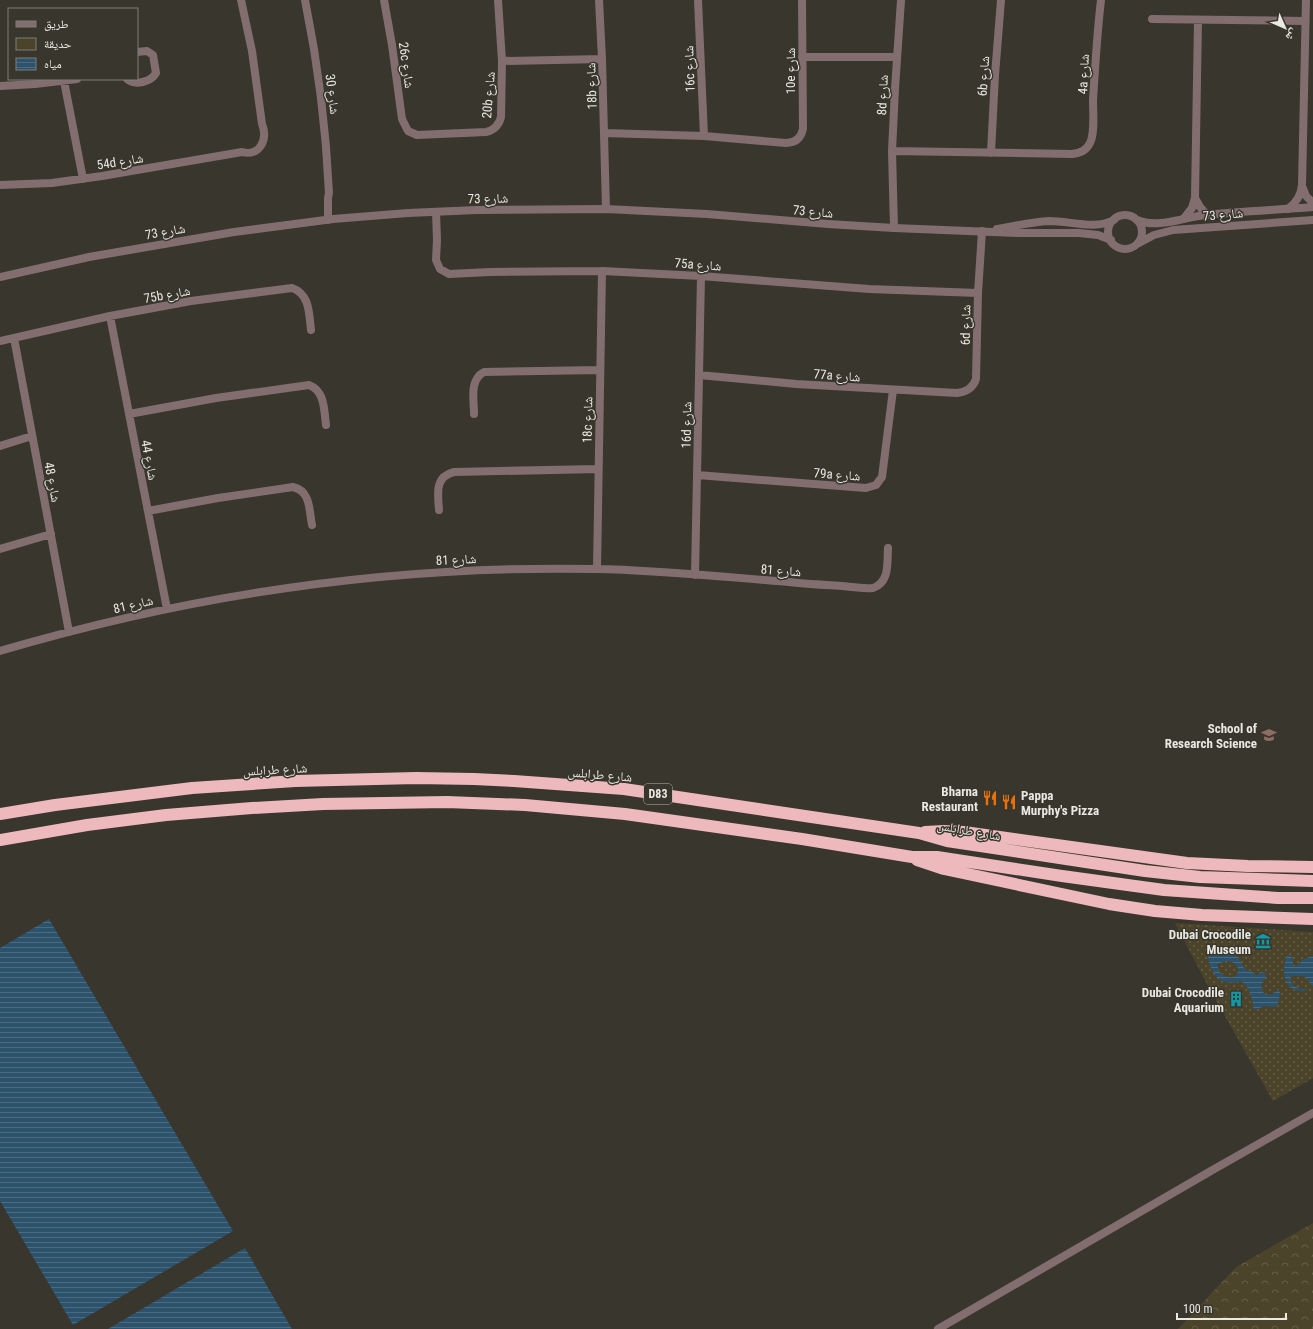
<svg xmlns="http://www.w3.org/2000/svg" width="1313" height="1329" font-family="'Roboto Condensed','Noto Naskh Arabic',sans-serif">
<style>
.green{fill:url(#green-dots)}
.forest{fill:url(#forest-crowns)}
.water{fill:url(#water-rules);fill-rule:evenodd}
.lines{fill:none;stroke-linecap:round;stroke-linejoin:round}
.minor{stroke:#836e6f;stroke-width:8}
.tertiary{stroke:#836e6f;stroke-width:8}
.motorway{stroke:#edb9bd;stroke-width:12}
.labels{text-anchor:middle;stroke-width:3;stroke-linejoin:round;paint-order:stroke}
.shield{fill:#39362d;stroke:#b4b3ab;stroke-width:1}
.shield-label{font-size:12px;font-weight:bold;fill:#e9e8e1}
.street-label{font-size:13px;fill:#e9e8e1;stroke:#39362d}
.poi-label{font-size:13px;font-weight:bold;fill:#e9e8e1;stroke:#39362d;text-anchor:end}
</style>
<defs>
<pattern id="green-dots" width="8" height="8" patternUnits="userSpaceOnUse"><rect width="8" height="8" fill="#4b442b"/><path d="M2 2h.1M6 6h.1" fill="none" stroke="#655f49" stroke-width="1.8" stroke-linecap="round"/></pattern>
<pattern id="forest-crowns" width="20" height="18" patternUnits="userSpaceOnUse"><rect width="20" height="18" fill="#4b442b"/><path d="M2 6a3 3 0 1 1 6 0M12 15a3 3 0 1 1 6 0" fill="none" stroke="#655f49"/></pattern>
<pattern id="water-rules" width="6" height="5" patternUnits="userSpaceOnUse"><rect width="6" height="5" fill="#2c526c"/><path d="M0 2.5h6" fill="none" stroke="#4b6b81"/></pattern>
</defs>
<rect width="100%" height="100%" fill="#39362d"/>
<!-- green -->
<path class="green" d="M1175,923L1313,932V1078L1273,1101L1208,986Z"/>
<!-- forest -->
<path class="forest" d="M1313,1223V1329H1178L1236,1267Z"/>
<!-- water -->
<path class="water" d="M49,919L233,1231L73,1325L0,1201V948Z
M1212,950L1221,951L1223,953C1227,954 1232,954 1236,956C1244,962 1240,970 1253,972L1257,976L1260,972L1265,973L1266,977L1261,985L1263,992C1267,997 1273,994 1277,990L1280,991L1279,1001L1276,1007H1273L1265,1006L1254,1010C1252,1000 1250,985 1240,981L1239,982C1234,982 1227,983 1222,981C1214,978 1207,962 1208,953ZM1226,961C1235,961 1242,968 1236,976C1229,979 1222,976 1218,970V964Z
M1287,955L1293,958V966H1296L1304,959L1313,956V986L1311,985C1308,974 1299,975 1290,977C1291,987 1298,989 1307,989L1308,990C1285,996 1280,972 1287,955Z
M245,1248L292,1329H108Z"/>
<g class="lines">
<!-- minor -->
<path class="minor" d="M384,0L392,45L402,119L408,131L417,135L486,132C495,130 499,125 501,117L502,61L498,0
M599,0L602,59L606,209
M698,0L704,136
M1152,19L1305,21
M802,57H897
M502,61L602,59
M127,79C135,86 151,82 156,73L153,55L147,51L137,52
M64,81L83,179
M0,86L35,84L77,79
M604,133L704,136L786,143C796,143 801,138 803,129L802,0
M892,151L1072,154C1080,153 1086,151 1090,143C1095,133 1093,113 1093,101C1095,67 1097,34 1101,0
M991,153L995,75L1001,0
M0,185L52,183L102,176L242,152C260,157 268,139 262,124L252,51L241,0
M1302,186L1306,196L1313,203
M1195,198L1200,207L1207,215
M1288,209C1296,203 1301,196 1302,185L1306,0
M436,212L437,240L436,260L440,269L449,274L490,272L602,271L701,276L869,289L978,293
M1185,217L1192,208L1195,198L1198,20
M894,228L892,151L895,89L901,0
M110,316L167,609
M14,338L69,632
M0,341L110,316L191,301L292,288C310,294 309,314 311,330
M699,375L796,384L957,393C966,392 973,388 976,379L978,293L982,231
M129,414L216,398L309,385C325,391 324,410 326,425
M474,414C474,400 469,380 484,372L600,370
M0,446L32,436
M697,475L866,488L876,485L882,477L893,390
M439,510C438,494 434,477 454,472L598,469
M148,511L218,498L293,487C311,491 309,511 312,525
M0,549L51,534
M597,569L602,271
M695,575L701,276
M0,651C193,594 393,565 595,569C660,570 725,577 789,582C807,584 825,585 842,586C852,587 863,589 873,588C890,582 887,563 888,548
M938,1329L1216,1168L1313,1113"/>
<!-- tertiary -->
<path class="tertiary" d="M305,0C318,64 326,127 329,193L328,198V220
M1108 232a17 17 0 1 1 34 0a17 17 0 1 1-34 0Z
M1137,220C1158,229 1184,217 1206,215C1242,211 1277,210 1313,207
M997,229C1014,226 1032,222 1049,221C1071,221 1094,230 1114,220
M1137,244L1154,235L1173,230L1313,220
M0,277L89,257L234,232L333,219L408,213L477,210L606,209L707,214L828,224L894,228L1017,233H1079L1098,235L1111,240"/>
<!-- motorway -->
<path class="motorway" d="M0,814L55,805L192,788L295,781L416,778L474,779L514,781L624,789L919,833L947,841L1145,871L1200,877L1313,881
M925,832L944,831L964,832L1187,863L1248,866L1313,867
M0,840L87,825L166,815L252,808L323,804L447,802L525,805L625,814L802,839L912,857H937L1062,876L1164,890L1278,898H1313
M917,860L944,869L1109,904L1155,911L1202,915L1313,919"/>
</g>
<!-- icons -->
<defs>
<g id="school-bare" transform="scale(1.2)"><path d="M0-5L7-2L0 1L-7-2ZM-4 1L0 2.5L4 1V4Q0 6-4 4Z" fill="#8d6e63" stroke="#39362d" stroke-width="2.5" paint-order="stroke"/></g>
<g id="restaurant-bare" transform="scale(1.2)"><path d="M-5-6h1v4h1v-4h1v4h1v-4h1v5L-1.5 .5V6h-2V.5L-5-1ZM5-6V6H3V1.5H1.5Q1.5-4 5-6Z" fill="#e8710a" stroke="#39362d" stroke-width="2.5" paint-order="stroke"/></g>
<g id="museum-bare" transform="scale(1.2)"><path d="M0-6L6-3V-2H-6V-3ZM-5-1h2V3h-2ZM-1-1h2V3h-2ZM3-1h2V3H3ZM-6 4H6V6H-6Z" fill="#0f9aa8" stroke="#39362d" stroke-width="2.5" paint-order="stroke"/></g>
<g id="building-bare" transform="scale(1.2)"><path d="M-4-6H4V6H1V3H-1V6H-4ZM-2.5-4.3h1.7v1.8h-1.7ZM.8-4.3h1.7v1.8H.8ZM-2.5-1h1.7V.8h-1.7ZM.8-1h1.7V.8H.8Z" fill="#0f9aa8" stroke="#39362d" stroke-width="2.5" paint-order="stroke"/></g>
</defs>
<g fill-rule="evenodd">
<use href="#school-bare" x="1269" y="735"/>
<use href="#restaurant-bare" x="990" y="798"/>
<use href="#restaurant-bare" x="1009" y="802"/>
<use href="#museum-bare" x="1263" y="941"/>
<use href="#building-bare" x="1236" y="999"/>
</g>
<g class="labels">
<!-- shield labels -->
<rect class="shield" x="644" y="784" width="28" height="20" rx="3"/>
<g class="shield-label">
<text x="658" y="798">D83</text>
</g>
<!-- street labels -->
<g class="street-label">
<text transform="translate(407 65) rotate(82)" y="5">26c شارع</text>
<text transform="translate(689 69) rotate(-92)" y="5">16c شارع</text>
<text transform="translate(790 71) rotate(-90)" y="5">10e شارع</text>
<text transform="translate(1083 74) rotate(-87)" y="5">4a شارع</text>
<text transform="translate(983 76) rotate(-86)" y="5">6b شارع</text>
<text transform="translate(591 86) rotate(-92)" y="5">18b شارع</text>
<text transform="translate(333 94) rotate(83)" y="5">شارع 30</text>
<text transform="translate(488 95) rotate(-85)" y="5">20b شارع</text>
<text transform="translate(882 95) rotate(-87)" y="5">8d شارع</text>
<text transform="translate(120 161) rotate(-9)" y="5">54d شارع</text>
<text transform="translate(488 198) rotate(-1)" y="5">شارع 73</text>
<text transform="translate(813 211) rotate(5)" y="5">شارع 73</text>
<text transform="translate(1223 214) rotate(-5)" y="5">شارع 73</text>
<text transform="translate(165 231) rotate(-10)" y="5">شارع 73</text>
<text transform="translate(698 264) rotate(4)" y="5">75a شارع</text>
<text transform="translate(167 294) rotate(-10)" y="5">75b شارع</text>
<text transform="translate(965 325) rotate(-89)" y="5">6d شارع</text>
<text transform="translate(837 375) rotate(4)" y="5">77a شارع</text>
<text transform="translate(587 420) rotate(-89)" y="5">18c شارع</text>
<text transform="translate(686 425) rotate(-89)" y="5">16d شارع</text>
<text transform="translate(150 460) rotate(79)" y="5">شارع 44</text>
<text transform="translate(837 474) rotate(4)" y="5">79a شارع</text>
<text transform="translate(53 482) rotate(79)" y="5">شارع 48</text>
<text transform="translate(456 559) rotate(-3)" y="5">شارع 81</text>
<text transform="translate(781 570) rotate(4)" y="5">شارع 81</text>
<text transform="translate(133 604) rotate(-13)" y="5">شارع 81</text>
<text transform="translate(275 769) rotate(-3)" y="5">شارع طرابلس</text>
<text transform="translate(600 774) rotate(5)" y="5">شارع طرابلس</text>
<text transform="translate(969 830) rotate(10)" y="5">شارع طرابلس</text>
</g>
<!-- poi labels -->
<g class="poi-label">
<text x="1257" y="733">School of<tspan x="1257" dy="15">Research Science</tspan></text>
<text x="978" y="796">Bharna<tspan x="978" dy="15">Restaurant</tspan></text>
<text x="1021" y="800" text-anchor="start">Pappa<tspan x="1021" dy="15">Murphy's Pizza</tspan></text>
<text x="1251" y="939">Dubai Crocodile<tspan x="1251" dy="15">Museum</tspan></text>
<text x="1224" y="997">Dubai Crocodile<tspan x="1224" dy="15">Aquarium</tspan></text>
</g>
</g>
<!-- legend -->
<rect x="8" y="8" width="130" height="72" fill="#39362d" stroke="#7f7d75"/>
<rect x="16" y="21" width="20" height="6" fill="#836e6f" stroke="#7f7d75"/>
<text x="44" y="28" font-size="12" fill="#e9e8e1">طريق</text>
<rect x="16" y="38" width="20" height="12" fill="#4b442b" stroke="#7f7d75"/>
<text x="44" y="48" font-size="12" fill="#e9e8e1">حديقة</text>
<rect x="16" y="58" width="20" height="12" fill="url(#water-rules)" stroke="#7f7d75"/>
<text x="44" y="68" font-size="12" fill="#e9e8e1">مياه</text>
<!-- north arrow -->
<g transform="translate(1285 28) rotate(135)" stroke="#39362d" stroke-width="3" paint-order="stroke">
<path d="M0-3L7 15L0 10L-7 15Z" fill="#e9e8e1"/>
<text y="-6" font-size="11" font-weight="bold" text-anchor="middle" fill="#e9e8e1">ش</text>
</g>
<!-- scale -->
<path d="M1177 1313v6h109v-6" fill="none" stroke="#e9e8e1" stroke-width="2"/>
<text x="1183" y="1313" font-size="12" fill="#e9e8e1" stroke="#39362d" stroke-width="3" paint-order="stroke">100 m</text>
</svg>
